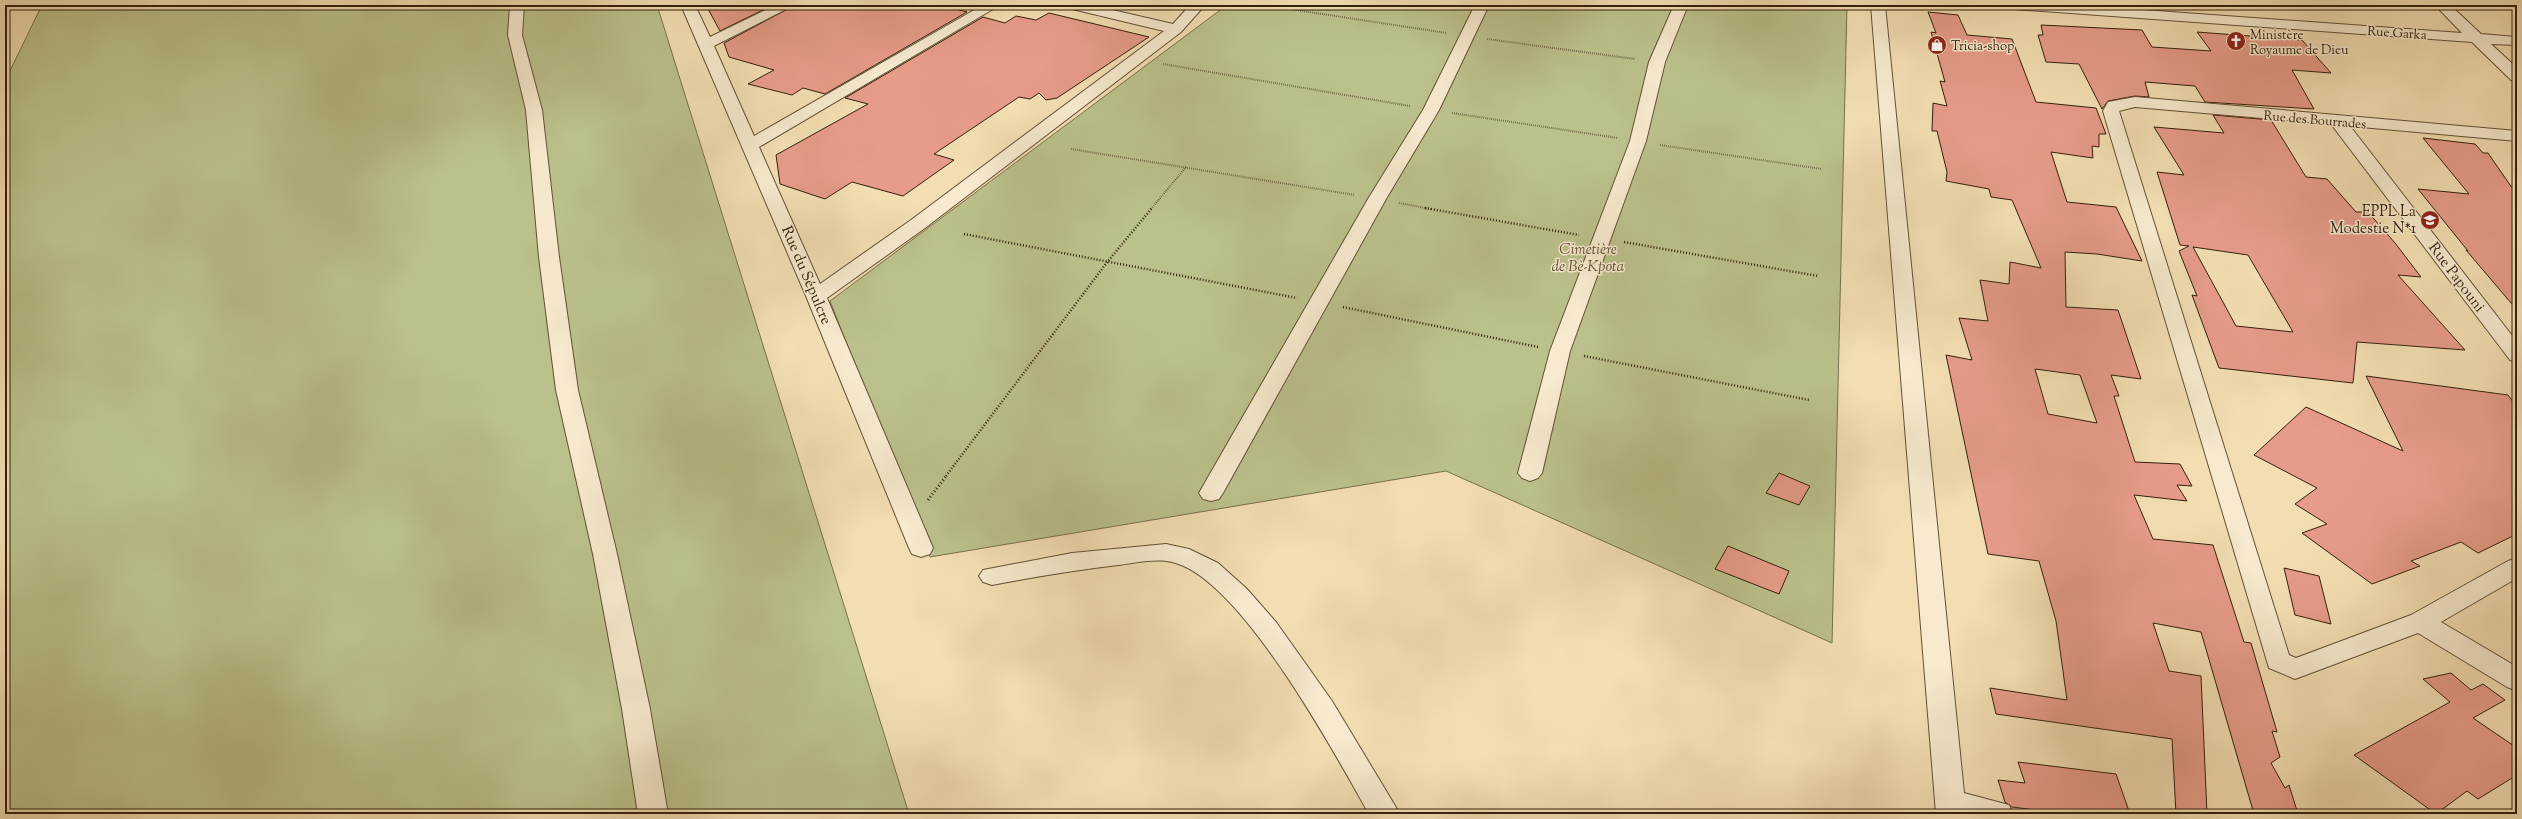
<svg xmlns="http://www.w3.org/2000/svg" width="2522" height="819" font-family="'Sorts Mill Goudy',serif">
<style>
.green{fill:#bbc18c;stroke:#77704c}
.building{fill:#e79c89;stroke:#33200b;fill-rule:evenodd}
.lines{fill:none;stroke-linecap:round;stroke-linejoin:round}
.minor-casing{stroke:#635035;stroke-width:2}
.path-far2{stroke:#33200b;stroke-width:2;stroke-dasharray:0.5 1.5;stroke-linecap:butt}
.path-far1{stroke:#33200b;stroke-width:2.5;stroke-dasharray:1 2;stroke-linecap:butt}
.path{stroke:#33200b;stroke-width:3;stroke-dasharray:1 2.5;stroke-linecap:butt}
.minor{fill:#f7eace;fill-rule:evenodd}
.labels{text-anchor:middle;stroke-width:3;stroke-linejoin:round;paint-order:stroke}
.far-street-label{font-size:13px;fill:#33200b;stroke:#f7eace}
.far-poi-label{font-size:13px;fill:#33200b;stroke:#f7eace;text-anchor:start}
.poi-label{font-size:15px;fill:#33200b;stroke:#f7eace;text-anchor:end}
.park-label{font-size:15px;font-style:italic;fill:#5c5032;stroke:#f7eace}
.street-label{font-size:15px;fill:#33200b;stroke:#f7eace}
</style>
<rect width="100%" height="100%" fill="#f3deb3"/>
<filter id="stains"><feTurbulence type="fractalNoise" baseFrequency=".005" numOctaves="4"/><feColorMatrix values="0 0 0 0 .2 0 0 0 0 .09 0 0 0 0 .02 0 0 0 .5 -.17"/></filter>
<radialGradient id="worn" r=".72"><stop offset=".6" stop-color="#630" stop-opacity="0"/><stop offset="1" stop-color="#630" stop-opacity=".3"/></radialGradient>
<!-- green -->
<path class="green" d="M42,5H657L909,814H5V81Z
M1227,5H1847L1832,643L1446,471L930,557L830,301Z"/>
<!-- building -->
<path class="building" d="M706,5H773L720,31Z
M795,5H941L967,12L825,94L803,88L792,95L748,84L774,70L729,57L724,43Z
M1928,12L1958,15L1967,35L2012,39L2036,102L2096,108L2106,134H2099V147L2092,146L2093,158L2051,152L2067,202L2116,207L2142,261L2097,254L2065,252L2066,307L2118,310L2141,379L2111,375L2119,396H2114L2135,462L2180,464L2192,486L2177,485L2187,501L2134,495L2153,539L2213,545L2244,642L2251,643L2277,732L2272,731L2280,757L2271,763L2285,788L2289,785L2298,814H2254L2201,632L2153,623L2169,671L2201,676L2207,814H2176L2172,739L1996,714L1990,688L2067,700L2056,621L2039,561L1988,554L1946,355L1972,360L1959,318L1988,321L1980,280L2009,284L2010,262L2041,268L2012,200L1991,197L1989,189L1946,181L1947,172L1937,131H1932L1933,103L1947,106L1940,81L1945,82L1931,32L1936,33ZM2035,369L2080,375L2097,423L2048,414Z
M1049,13L1149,37L1057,98L1046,100L1039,93L1030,99L1019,97L934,154L954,160L903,196L852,182L825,199L780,184L776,155L868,104L845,98L983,17L1005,23L1016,16L1036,20Z
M2041,25L2142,30L2152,47L2211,51L2197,32L2302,40L2331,73L2292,70L2314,109L2205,102L2195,86L2145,82L2149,97L2135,96L2108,101L2102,109L2079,64L2046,62L2038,35H2043Z
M2213,115L2271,120L2306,177L2327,179L2356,212H2368L2395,243L2421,277L2398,275L2465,350L2357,342L2353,383L2219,368L2192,295L2197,296L2179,251L2189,246L2180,245L2157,172L2184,175L2154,127L2224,133ZM2193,247L2248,255L2293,332L2236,326Z
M2423,138L2475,144L2483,153H2488L2517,195V310L2466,250L2468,251L2418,189L2469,194Z
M2366,376L2508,395L2517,407V534L2478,553L2461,542L2411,561L2420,566L2372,584L2302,533L2327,524L2295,504L2317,488L2254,455L2306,407L2403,451Z
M1779,473L1810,486L1799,505L1766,493Z
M1728,546L1789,571L1779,594L1715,569Z
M2284,568L2319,576L2331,624L2295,615Z
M2451,673L2471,690L2483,684L2505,700L2473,718L2517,748V775L2478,799L2467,791L2436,814L2354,755L2450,702L2423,679Z
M2018,762L2116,774L2130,814H2067L2012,807L2005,802L1998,780L2025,783Z"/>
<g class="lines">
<!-- minor casing -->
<g class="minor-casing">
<path id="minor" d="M510,5H524L522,35L542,110L559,257L578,390L617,554L650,709L668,814H638L622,709L593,554L556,390L539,257L526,110L508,35Z
M681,5H695L710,37L776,5H794L714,46L754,136L983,5H1000L759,147L820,284L911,220L1164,31L1068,8L1066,5H1091L1173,24L1190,5H1205L1181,32L925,228L827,298L933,548L930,554L921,557L912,554L909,548L806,296Z
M1475,5H1489L1439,110L1386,199L1223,493L1219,499L1211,501L1203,499L1199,493L1368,199L1423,110Z
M1674,5H1688L1665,62L1646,141L1570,351L1542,473L1538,478L1530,481L1522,478L1518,473L1550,351L1630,141L1649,62Z
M1871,5H1885L1964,793L2009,805L2013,814H1936Z
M2007,5H2074L2462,33L2435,5H2450L2481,34L2517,37V45L2491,44L2517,68V82L2511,80L2472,42L2014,9Z
M2135,97L2517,131V141L2350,126L2517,342V362L2510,360L2331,124L2135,107L2119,111L2289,655L2296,658L2411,615L2508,561L2517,558V578L2441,622L2517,667V691L2507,687L2418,633L2295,679L2269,668L2103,111L2108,102Z
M1166,544L1189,549L1218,563L1247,589L1276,622L1332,701L1400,814H1369C1335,754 1240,577 1172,562C1155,558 1135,563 1118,565C1076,570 1034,577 992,585L983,582L979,576L983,570L1072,553Z"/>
</g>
<!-- path-far2 -->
<path class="path-far2" d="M1263,5L1447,33
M1487,39L1635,59
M1163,64L1410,106
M1452,113L1618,138
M1660,145L1822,169
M1071,149L1355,195
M1399,203L1431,209
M1151,209L1186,167"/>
<!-- path-far1 -->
<path class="path-far1" d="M1425,208L1579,235
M964,234L1297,298
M1624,242L1818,276
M1343,307L1538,347
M1584,356L1809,400
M946,476L1108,261L1152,208"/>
<!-- path -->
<path class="path" d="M928,500L947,475"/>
<!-- minor -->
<use href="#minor" class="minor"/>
</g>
<!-- icons -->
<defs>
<g id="church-disc" transform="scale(1)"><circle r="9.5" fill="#8f2418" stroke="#f7eace"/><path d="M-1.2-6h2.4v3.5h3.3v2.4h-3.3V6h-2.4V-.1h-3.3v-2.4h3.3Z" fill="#fff"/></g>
<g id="shop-disc" transform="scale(1)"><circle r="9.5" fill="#8f2418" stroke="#f7eace"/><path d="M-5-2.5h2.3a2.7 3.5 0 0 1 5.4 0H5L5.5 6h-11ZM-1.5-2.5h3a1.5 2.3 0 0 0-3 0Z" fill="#fff"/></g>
<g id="school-disc" transform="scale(1)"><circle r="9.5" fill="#8f2418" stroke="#f7eace"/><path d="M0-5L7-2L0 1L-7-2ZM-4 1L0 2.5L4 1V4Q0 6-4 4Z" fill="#fff"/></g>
</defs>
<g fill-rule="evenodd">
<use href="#church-disc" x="2236" y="41"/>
<use href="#shop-disc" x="1937" y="45"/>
<use href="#school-disc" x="2430" y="220"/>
</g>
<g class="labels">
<!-- far-street labels -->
<g class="far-street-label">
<text transform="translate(2397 32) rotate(4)" y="5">Rue Garka</text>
<text transform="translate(2315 119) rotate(5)" y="5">Rue des Bourrades</text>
</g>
<!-- far-poi labels -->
<g class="far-poi-label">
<text x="2250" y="39">Ministère<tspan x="2250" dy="15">Royaume de Dieu</tspan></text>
<text x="1951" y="50">Tricia-shop</text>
</g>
<!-- poi labels -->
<g class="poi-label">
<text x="2416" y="216">EPPL La<tspan x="2416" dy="17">Modestie N*1</tspan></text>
</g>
<!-- park labels -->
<g class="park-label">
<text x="1588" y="254">Cimetière<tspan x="1588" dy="17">de Bè-Kpota</tspan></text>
</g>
<!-- street labels -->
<g class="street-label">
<text transform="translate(807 275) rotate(67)" y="5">Rue du Sépulcre</text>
<text transform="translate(2457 277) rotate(53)" y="5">Rue Papouni</text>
</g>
</g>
<!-- margin -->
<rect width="2522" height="819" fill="none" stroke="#f3deb3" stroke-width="20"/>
<rect x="6" y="6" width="2510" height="807" fill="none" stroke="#33200b" stroke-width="2"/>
<rect x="10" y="10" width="2502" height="799" fill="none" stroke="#33200b"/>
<rect width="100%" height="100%" filter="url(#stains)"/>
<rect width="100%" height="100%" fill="url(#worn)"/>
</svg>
